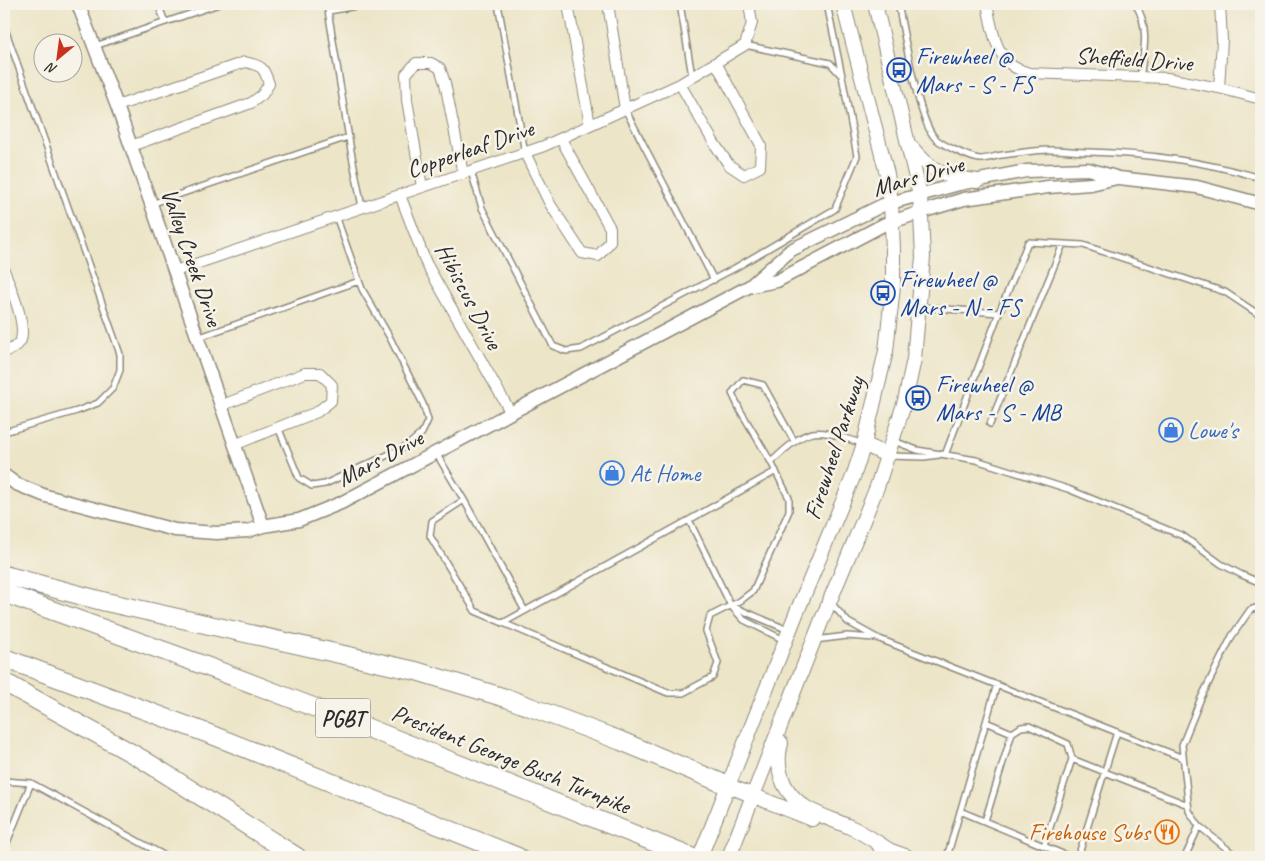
<svg xmlns="http://www.w3.org/2000/svg" width="1265" height="861" font-family="Caveat,sans-serif">
<style>
.lines{fill:none;stroke-linecap:round;stroke-linejoin:round}
.service-casing{stroke:#8c887a;stroke-width:8}
.minor-casing{stroke:#8c887a;stroke-width:12}
.tertiary-casing{stroke:#8c887a;stroke-width:15}
.secondary-casing{stroke:#8c887a;stroke-width:16}
.motorway-casing{stroke:#8c887a;stroke-width:20}
.service{stroke:#fff;stroke-width:5}
.minor{stroke:#fff;stroke-width:10}
.tertiary{stroke:#fff;stroke-width:12}
.secondary{stroke:#fff;stroke-width:14}
.motorway{stroke:#fff;stroke-width:18}
.labels{text-anchor:middle;stroke-width:5;stroke-linejoin:round;paint-order:stroke}
.shield{fill:#f7f3e8;stroke:#686764;stroke-width:1}
.shield-label{font-size:22px;font-weight:bold;fill:#2b2b2b}
.transit-label{font-size:24px;fill:#164399;stroke:#f7f3e8;text-anchor:start}
.street-label{font-size:24px;fill:#2b2b2b;stroke:#f7f3e8}
.shop-label{font-size:24px;fill:#366cbe;stroke:#f7f3e8;text-anchor:start}
.food-label{font-size:24px;fill:#c56008;stroke:#f7f3e8;text-anchor:end}
</style>
<rect width="100%" height="100%" fill="#f7f3e8"/>
<filter id="ink" filterUnits="userSpaceOnUse"><feTurbulence type="fractalNoise" baseFrequency=".02" numOctaves="2"/><feDisplacementMap in="SourceGraphic" scale="10" xChannelSelector="R" yChannelSelector="G"/><feConvolveMatrix kernelMatrix="1 2 1 2 8 2 1 2 1" color-interpolation-filters="sRGB"/></filter>
<filter id="wash" filterUnits="userSpaceOnUse"><feTurbulence type="fractalNoise" baseFrequency=".0096" numOctaves="4" result="noise"/><feDisplacementMap in="SourceGraphic" scale="20" xChannelSelector="R" yChannelSelector="G"/><feGaussianBlur stdDeviation="1.12" result="paint"/><feColorMatrix in="noise" values="0 0 0 0 0 0 0 0 0 0 0 0 0 0 0 0 0 1.4 0 .05"/><feComposite in="paint" operator="in"/></filter>
<g filter="url(#wash)">
<rect width="100%" height="100%" fill="#ece5c8"/>
</g>
<g filter="url(#ink)">
<g class="lines">
<!-- service casing -->
<g class="service-casing">
<path id="service" d="M158,4L165,22
M327,4L351,151L362,207
M498,4L525,153
M680,4L692,76
M827,4L842,76
M898,4C904,31 918,121 935,138C942,145 970,158 980,159C987,159 995,156 1002,155C1019,153 1035,150 1051,150C1064,150 1077,152 1089,152C1151,154 1202,161 1261,178
M1135,4C1150,25 1144,53 1140,77
M329,11L367,4
M4,26L120,354V370L113,388L98,403L77,411L4,432
M95,46L219,4
M625,109L714,280
M471,171L482,208L553,346L566,351L581,349L735,268L835,209L857,156L842,76L830,63L745,45
M151,204L348,137
M920,307L999,313L1028,242L1083,245L1225,292L1261,316
M197,338L359,281
M990,424L1063,244
M278,427L299,478L312,486L325,484L407,446L422,433L428,420L423,404L389,336L362,289L336,216
M894,441L917,450L976,460L1068,489L1183,536L1221,564L1242,575L1261,583
M436,453L464,500L432,521L430,536L475,611L668,693H683L713,677L718,663L706,631L710,616L740,601L753,591L789,511V498L771,462C812,424 813,428 864,444
M945,455L999,313
M888,456L924,457L939,455
M771,462L740,410L732,393L743,380L763,385L794,441
M776,471L689,520L731,606L744,620L784,640
M464,500L525,611
M831,603L848,622L877,638L1183,758
M734,607L788,630
M503,623L689,520
M815,640L847,636L874,638
M986,722L1012,733
M1072,759L1188,805
M4,781L31,783L167,857
M960,811L1070,857
M985,821L1012,733L1021,727L1029,726L1068,744L1072,759L1044,846
M4,850L31,783
M947,857L997,684
M1078,857L1117,732
M1185,857L1199,826
M1237,857L1199,826L1189,811L1182,745L1201,698L1232,636L1250,610L1261,606"/>
</g>
<!-- minor casing -->
<g class="minor-casing">
<path id="minor" d="M568,4L590,125
M608,4L625,109
M987,4C991,23 995,56 1014,67C1019,70 1024,71 1029,73L1167,78L1219,88L1261,99
M680,84L714,143L729,165L744,175L760,167L761,145L716,63
M1219,88L1222,40L1220,4
M117,106L245,62C262,66 264,67 269,84L262,95L251,103L131,146
M525,153L550,204L582,253L598,256L610,242V228L561,139
M422,187L407,100L406,74L416,63H431L440,68L445,83L463,174
M400,195L426,263L511,413
M4,270C10,286 28,326 20,342C16,348 10,350 4,352
M175,271L544,146L680,84L745,45L752,23L749,4
M220,406L305,373H320L332,385L331,401L317,412L234,445"/>
</g>
<!-- tertiary casing -->
<g class="tertiary-casing">
<path id="tertiary" d="M78,4L117,106L263,526
M752,286L777,281L883,225L921,212L964,199L1048,187L1091,184L1117,178
M4,475L16,484L46,496L175,530L216,533L248,531L263,526L299,520L341,503L750,286L791,250L883,205L959,184L1026,171L1088,169L1119,178L1197,187L1261,204"/>
</g>
<!-- secondary casing -->
<g class="secondary-casing">
<path id="secondary" d="M910,146C933,173 942,176 977,181
M864,444L888,456
M781,743C777,757 778,770 784,784C798,811 823,815 850,827C864,833 876,842 889,850
M729,786L812,819
M880,847L908,857
M700,857L796,614L853,477L864,444L886,351L893,286V250L891,203L887,174L843,4
M729,857L821,622L877,487L905,401L914,359L923,257L920,195L875,4"/>
</g>
<!-- motorway casing -->
<g class="motorway-casing">
<path id="motorway" d="M4,575L106,602L416,671L509,699L621,741L729,786
M4,593L203,665L363,726L691,857
M4,658L212,735L518,857
M4,682L142,759L297,857"/>
</g>
<!-- service -->
<use href="#service" class="service"/>
<!-- minor -->
<use href="#minor" class="minor"/>
<!-- tertiary -->
<use href="#tertiary" class="tertiary"/>
<!-- secondary -->
<use href="#secondary" class="secondary"/>
<!-- motorway -->
<use href="#motorway" class="motorway"/>
</g>
</g>
<!-- icons -->
<defs>
<g id="bus-ring" transform="scale(1.25)"><circle r="9.5" fill="#f7f3e8" stroke="#1a4fb4" stroke-width="1.5"/><path d="M-5-6H5V4H4V6H2V4H-2V6H-4V4H-5ZM-3.5-4V0h7V-4ZM-3.5 1.2v1.5H-2V1.2ZM2 1.2v1.5H3.5V1.2Z" fill="#1a4fb4"/></g>
<g id="shop-ring" transform="scale(1.25)"><circle r="9.5" fill="#f7f3e8" stroke="#3f7fe0" stroke-width="1.5"/><path d="M-5-2.5h2.3a2.7 3.5 0 0 1 5.4 0H5L5.5 6h-11ZM-1.5-2.5h3a1.5 2.3 0 0 0-3 0Z" fill="#3f7fe0"/></g>
<g id="restaurant-ring" transform="scale(1.25)"><circle r="9.5" fill="#f7f3e8" stroke="#e8710a" stroke-width="1.5"/><path d="M-5-6h1v4h1v-4h1v4h1v-4h1v5L-1.5 .5V6h-2V.5L-5-1ZM5-6V6H3V1.5H1.5Q1.5-4 5-6Z" fill="#e8710a"/></g>
</defs>
<g fill-rule="evenodd">
<use href="#bus-ring" x="899" y="70"/>
<use href="#bus-ring" x="883" y="293"/>
<use href="#bus-ring" x="918" y="398"/>
<use href="#shop-ring" x="1171" y="430"/>
<use href="#shop-ring" x="612" y="473"/>
<use href="#restaurant-ring" x="1167" y="832"/>
</g>
<g class="labels">
<!-- shield labels -->
<rect class="shield" x="315.5" y="698.5" width="55" height="39" rx="4"/>
<g class="shield-label">
<text x="343" y="726">PGBT</text>
</g>
<!-- transit labels -->
<g class="transit-label">
<text x="916" y="64">Firewheel @<tspan x="916" dy="28">Mars - S - FS</tspan></text>
<text x="900" y="287">Firewheel @<tspan x="900" dy="28">Mars - N - FS</tspan></text>
<text x="936" y="392">Firewheel @<tspan x="936" dy="28">Mars - S - MB</tspan></text>
</g>
<!-- street labels -->
<g class="street-label">
<text transform="translate(1134 59) rotate(4)" y="8">Sheffield Drive</text>
<text transform="translate(470 149) rotate(-19)" y="8">Copperleaf Drive</text>
<text transform="translate(918 176) rotate(-16)" y="8">Mars Drive</text>
<text transform="translate(192 257) rotate(71)" y="8">Valley Creek Drive</text>
<text transform="translate(469 296) rotate(62)" y="8">Hibiscus Drive</text>
<text transform="translate(834 448) rotate(-72)" y="8">Firewheel Parkway</text>
<text transform="translate(380 458) rotate(-28)" y="8">Mars Drive</text>
<text transform="translate(511 759) rotate(22)" y="8">President George Bush Turnpike</text>
</g>
<!-- shop labels -->
<g class="shop-label">
<text x="1188" y="438">Lowe's</text>
<text x="630" y="481">At Home</text>
</g>
<!-- food labels -->
<g class="food-label">
<text x="1150" y="840">Firehouse Subs</text>
</g>
</g>
<!-- margin -->
<rect width="1265" height="861" fill="none" stroke="#f7f3e8" stroke-width="20"/>
<!-- north arrow -->
<g transform="translate(58 58) rotate(209)"><circle r="24" fill="#f7f3e8" stroke="#a5a39c"/>
<path d="M0-4L9 19L0 12L-9 19Z" fill="#c8321e"/>
<text y="-8" font-size="14" font-weight="bold" text-anchor="middle" fill="#2b2b2b">N</text>
</g>
</svg>
